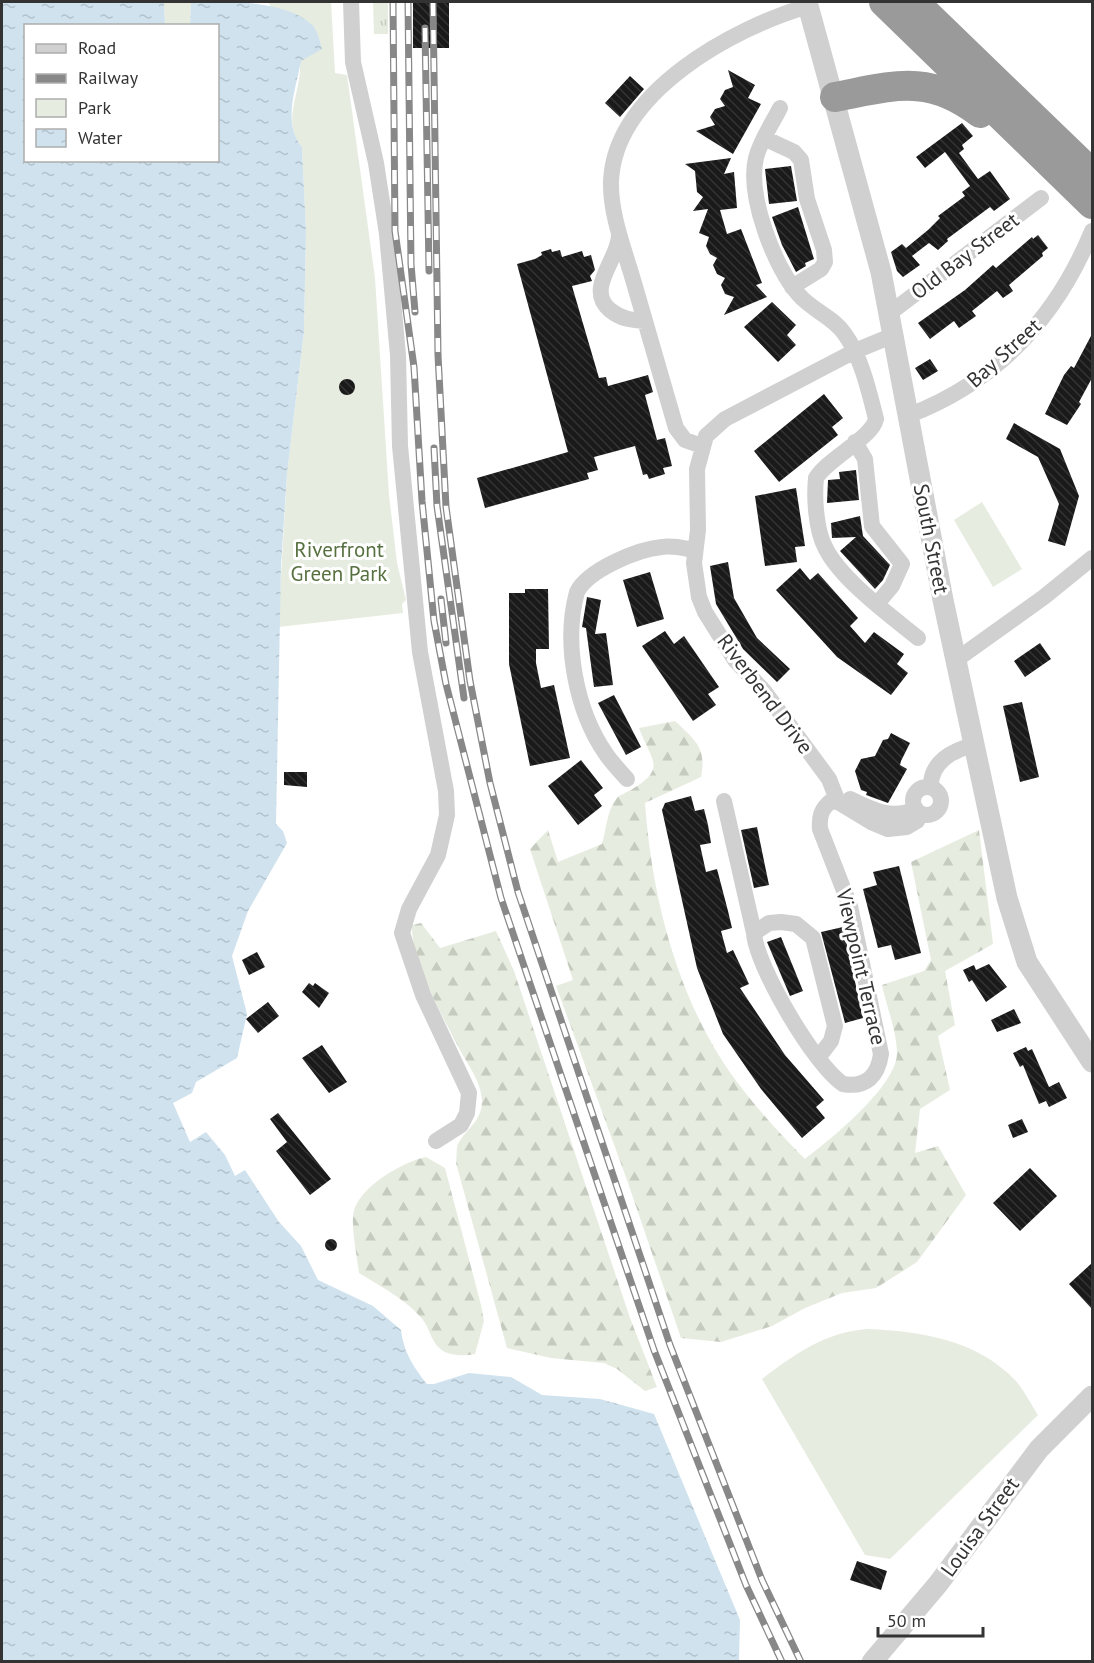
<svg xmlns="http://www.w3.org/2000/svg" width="1094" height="1663" font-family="'PT Sans',sans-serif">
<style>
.grass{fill:url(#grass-tufts)}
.forest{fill:url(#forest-firs)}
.green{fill:#e6ecdf}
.water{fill:url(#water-ripples)}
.building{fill:url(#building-back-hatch)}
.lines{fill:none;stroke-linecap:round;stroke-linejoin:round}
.minor{stroke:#d0d0d0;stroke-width:16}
.tertiary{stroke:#d0d0d0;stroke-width:21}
.motorway{stroke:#9a9a9a;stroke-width:30}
.rail-casing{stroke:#888;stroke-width:7}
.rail{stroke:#fff;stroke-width:4.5;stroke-dasharray:14;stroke-linecap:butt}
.labels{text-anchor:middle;stroke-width:6;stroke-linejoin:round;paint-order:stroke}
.street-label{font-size:21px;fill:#333;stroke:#fff}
.park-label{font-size:21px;fill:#56703f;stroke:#fff}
</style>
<defs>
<pattern id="grass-tufts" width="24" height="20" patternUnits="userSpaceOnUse" patternTransform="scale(1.5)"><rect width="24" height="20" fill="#e6ecdf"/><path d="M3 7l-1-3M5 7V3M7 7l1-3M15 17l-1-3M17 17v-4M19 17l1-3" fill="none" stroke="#c6cbc0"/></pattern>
<pattern id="forest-firs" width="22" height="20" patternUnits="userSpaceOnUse" patternTransform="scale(1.5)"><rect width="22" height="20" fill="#e6ecdf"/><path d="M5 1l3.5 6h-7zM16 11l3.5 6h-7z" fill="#c6cbc0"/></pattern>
<pattern id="water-ripples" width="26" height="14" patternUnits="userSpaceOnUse" patternTransform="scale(1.5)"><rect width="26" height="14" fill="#cfe2ee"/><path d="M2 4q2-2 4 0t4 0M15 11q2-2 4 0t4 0" fill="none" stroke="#b2c2cd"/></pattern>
<pattern id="building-back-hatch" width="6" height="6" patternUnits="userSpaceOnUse" patternTransform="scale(1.5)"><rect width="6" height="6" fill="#1a1a1a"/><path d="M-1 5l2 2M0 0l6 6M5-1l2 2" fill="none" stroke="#333"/></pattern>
</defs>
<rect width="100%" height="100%" fill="#fff"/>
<!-- grass -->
<path class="grass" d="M373,2H388V34H374Z"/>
<!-- forest -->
<path class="forest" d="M675,721C695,740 707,748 701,777L645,803C651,887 672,976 715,1049C736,1086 775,1129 805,1159C830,1140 897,1086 897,1053C897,1033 886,1004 882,985L924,971L931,960L911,862L979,830L993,944L945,971L955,1025L938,1036L950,1090L920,1109L915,1153L938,1146L966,1195L917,1262L876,1288L842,1293L805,1308L772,1326L721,1342L681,1338L627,1180L556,986L573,980L530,849L548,830L558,862L602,844C606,830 607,811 616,799C619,795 626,793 631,790C668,768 651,761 639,728Z
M421,923L440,948L496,931L514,971L630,1318L657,1387L645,1391L617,1369L604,1363L551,1358L507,1348L456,1163C457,1157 456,1149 458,1144C467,1128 482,1121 482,1101C481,1081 469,1067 460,1050C443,1017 411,962 412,925Z
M426,1157L445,1168L481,1305L484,1321L475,1354C465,1356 452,1356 443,1351C431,1343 431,1331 423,1320C407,1300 380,1286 359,1273C357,1255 352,1234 353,1216C355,1189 402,1162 426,1157Z"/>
<!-- green -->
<path class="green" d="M164,2H191L190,25H165Z
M268,2H331L335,73L347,75L375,278L389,495L397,563L406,600L402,604L403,613L278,627L287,474L304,331L306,231L302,147C280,120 302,93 300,63C300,53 275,13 268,2Z
M982,502L1022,569L993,587L954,520Z
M868,1329C920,1331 977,1340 1015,1380C1024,1390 1031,1404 1038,1415L890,1559L865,1555L762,1379C795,1354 825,1332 868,1329Z"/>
<!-- water -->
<path class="water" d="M2,2H164L165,25L26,26V160H218V26L190,25L191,2C226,1 291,0 314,27C318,33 320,42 322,49L301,61C296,89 282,123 302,147L306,231L304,331L287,474L281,566L276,824L283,831L287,843L248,911L232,956L247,1014L237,1058L196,1082L192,1093L173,1103L190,1142L206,1132L225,1155L235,1176L245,1170L279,1222L301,1246L318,1280L373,1306L401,1330C403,1351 414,1368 427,1384H434L469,1373L511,1377L542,1395L600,1399L654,1414L740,1620L739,1661H2Z"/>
<!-- building -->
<path class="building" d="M413,2H449V48H413Z
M728,70L755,85L748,98L761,104L733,154L696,131L715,125L710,117L715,109L725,106L720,99L725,90L733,87Z
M630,76L644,89L620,117L605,103Z
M962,123L973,136L962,145L964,149L959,153L978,179L990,171L1010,199L994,211L990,207L947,239L948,241L938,250L929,243L912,256L920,265L903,277L897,271L891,252L902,244L906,248L928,230L940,218L938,216L965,196L962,192L970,186L945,152L925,168L916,157Z
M731,158L724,174L734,172L737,208L720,210L727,234L741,229L762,283L756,285L767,297L724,315L734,297L725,294L721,285L725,278L717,274L713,265L717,258L710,254L706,246L709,237L699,233L708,209L693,211L703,197L697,192L695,171L685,164Z
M791,166L797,201L769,204L765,169Z
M798,207L814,259L805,263L806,266L796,272L782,245L772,217Z
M1038,235L1048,248L1042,253L1043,256L1009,285L1013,291L1003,298L997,291L972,311L976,316L959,328L954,321L930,339L918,323L965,290L993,265L996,268L1032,237L1033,239Z
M551,249L552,252L560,250L562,257L582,251L584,257L591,255L595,270L590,276L592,281L572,286L599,378L606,377L608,386L648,375L653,392L645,395L657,440L665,438L672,466L663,468L665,474L649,479L647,474L643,475L635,446L594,457L598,470L587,473L589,479L485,508L477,478L568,452L517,264L535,259L542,255L541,252Z
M772,302L796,325L787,335L796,345L778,362L744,327Z
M1092,334V378L1079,402L1081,404L1067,425L1045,414L1064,375L1071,366L1074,368Z
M930,359L938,371L923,380L915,368Z
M339 387a8 8 0 1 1 16 0a8 8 0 1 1-16 0Z
M824,394L843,418L832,427L838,435L779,482L754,451Z
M1014,423L1060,449L1079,496L1065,546L1048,541L1059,504L1038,457L1006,439Z
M856,470L859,500L827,503L828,480L840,479L839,472Z
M796,488L805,546L795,547L797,562L765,566L755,496Z
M860,516L863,536L890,565L883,580L875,589L840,551L856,537L832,538L831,523Z
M728,562L734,598L757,638L790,669L777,682L743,649L716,604L710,566Z
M800,568L810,580L818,573L858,618L850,626L865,643L874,632L904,654L897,664L908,673L891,695L837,657L776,590Z
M650,572L664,619L637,627L623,580Z
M525,589H548L549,649H536V663L541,688L554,685L570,758L530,766L509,664V593H525Z
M587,597L601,600L595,634L606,633L613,685L594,687L586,628L582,627Z
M665,631L674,644L684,636L719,687L708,694L716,705L693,721L642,646Z
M1040,643L1051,659L1025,677L1014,661Z
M614,695L641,747L626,755L598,703Z
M1022,702L1039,777L1020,782L1003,706Z
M891,733L910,743L901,761L900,765L907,769L888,803L866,795L867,792L861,790L855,771L861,759L875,756L883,740L888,739Z
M581,760L603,788L594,795L602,806L578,825L548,786Z
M284,772H307V787L284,785Z
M691,796L695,811L704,809L708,825L711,843L700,845L706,872L717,869L728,911L732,928L721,931L727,953L733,950L749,984L740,988L785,1055L824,1100L816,1107L825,1118L802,1138L761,1089L723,1034L697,968L662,810L665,803Z
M757,827L769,885L754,888L741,830Z
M899,866L921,953L895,960L891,945L878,948L863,889L877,885L873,872Z
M843,927L863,1018L845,1023L821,932Z
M781,937L803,991L790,996L767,942Z
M257,952L265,967L249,975L242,960Z
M989,964L1007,987L986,1002L972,980L969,982L963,970L974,965L976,970Z
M309,983L313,986L315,983L329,993L319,1008L302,992Z
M268,1002L279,1016L258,1033L246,1019Z
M1014,1009L1021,1023L997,1032L991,1020Z
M322,1045L347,1082L329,1093L302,1058Z
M1026,1047L1028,1051L1032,1049L1049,1087L1059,1082L1067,1098L1049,1107L1046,1101L1039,1104L1023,1065L1020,1067L1013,1053Z
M278,1113L331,1179L310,1195L276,1151L287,1142L270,1119Z
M1022,1119L1028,1132L1013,1138L1008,1125Z
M1030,1168L1057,1196L1020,1231L993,1203Z
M325 1245a6 6 0 1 1 12 0a6 6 0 1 1-12 0Z
M1092,1263V1309L1069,1284Z
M857,1561L887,1571L881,1590L850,1580Z"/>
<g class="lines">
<!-- minor -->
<path class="minor" d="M351,2L353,62L376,163L387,234L398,355L400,446L420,652L446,791L447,815L438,855L409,909L402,933L423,995L469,1093L467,1113L461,1125L436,1141
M780,108C772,124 760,141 756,158C747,195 774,267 799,295C812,310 833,317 844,333C861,356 869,391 876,419C872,438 827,459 816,478C814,498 816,530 825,547C840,579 891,616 918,638
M764,138L794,152L801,160L807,199L824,250L825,262L821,269L792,287
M619,236C618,260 585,289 610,310C621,319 631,320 645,321
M890,313L1041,198
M894,335L855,351L725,419L706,436L697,469L698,530L694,563L699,597L705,612L735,660L764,691L829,779L838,802L871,822L888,829L907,827L917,821L921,814
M907,416C997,382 1056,319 1092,231
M855,442L865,459L872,526L902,564L892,586L877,604
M702,446L685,440L676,428C662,379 648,331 634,283C625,251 610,215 611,181C615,92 733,28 808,6
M956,660L1044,597L1092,558
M627,779C620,771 612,763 606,754C576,711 563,643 577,592C588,570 638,549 662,547C673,545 683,548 694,550
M931,787C930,762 953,750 974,745
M913 801a14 14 0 1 1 28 0a14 14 0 1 1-28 0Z
M850,799C872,810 892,820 916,809
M724,801L754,933
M818,1058L831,1041L835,1026L813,938L796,924L781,922L769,923L754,933C756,966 815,1066 843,1084C866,1088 878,1076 881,1054L850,906L820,829C819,817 821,809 831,801L838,802"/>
<!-- tertiary -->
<path class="tertiary" d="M807,2L881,272L943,600L1007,898L1027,962L1092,1062
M872,1662L938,1584L1039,1449L1092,1396"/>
<!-- motorway -->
<path class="motorway" d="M884,2L1092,204
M914,2L1092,174
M835,97C893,86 929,73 980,113"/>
<!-- rail casing -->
<g class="rail-casing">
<path id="rail" d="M393,2L395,231L414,367L422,501L434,621L446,684L501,898L654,1350L746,1585L782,1662
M408,2L411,264L415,312
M433,2L438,355L446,507L470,681L490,783L518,892L670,1345L762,1580L801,1662
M425,28L429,271
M434,448L437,506L464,698
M441,599L446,643"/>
</g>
<!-- rail -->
<use href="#rail" class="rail"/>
</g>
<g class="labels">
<!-- street labels -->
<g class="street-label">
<text transform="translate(965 256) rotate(-37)" y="7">Old Bay Street</text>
<text transform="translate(1004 353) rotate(-42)" y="7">Bay Street</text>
<text transform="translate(931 539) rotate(79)" y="7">South Street</text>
<text transform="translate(765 694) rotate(53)" y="7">Riverbend Drive</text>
<text transform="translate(861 967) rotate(77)" y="7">Viewpoint Terrace</text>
<text transform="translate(980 1527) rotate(-54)" y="7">Louisa Street</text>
</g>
<!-- park labels -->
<g class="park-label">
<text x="339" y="557">Riverfront<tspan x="339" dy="24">Green Park</tspan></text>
</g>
</g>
<!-- border -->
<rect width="1094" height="1663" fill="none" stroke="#333333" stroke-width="6"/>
<!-- legend -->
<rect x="24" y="24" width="195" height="138" fill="#ffffff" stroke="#adadad" stroke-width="1.5"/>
<rect x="36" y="44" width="30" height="9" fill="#d0d0d0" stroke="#adadad" stroke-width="1.5"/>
<text x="78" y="54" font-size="18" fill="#333333">Road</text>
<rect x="36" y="74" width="30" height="9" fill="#888888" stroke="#adadad" stroke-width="1.5"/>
<text x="78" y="84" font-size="18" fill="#333333">Railway</text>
<rect x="36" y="99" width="30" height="18" fill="#e6ecdf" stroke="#adadad" stroke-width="1.5"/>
<text x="78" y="114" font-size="18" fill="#333333">Park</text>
<rect x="36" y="129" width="30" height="18" fill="url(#water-ripples)" stroke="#adadad" stroke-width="1.5"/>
<text x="78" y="144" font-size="18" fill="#333333">Water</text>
<!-- scale -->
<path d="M878 1627v9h105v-9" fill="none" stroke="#333333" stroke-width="3"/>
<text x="887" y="1627" font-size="18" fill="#333333" stroke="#ffffff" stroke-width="4.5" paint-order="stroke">50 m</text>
</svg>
